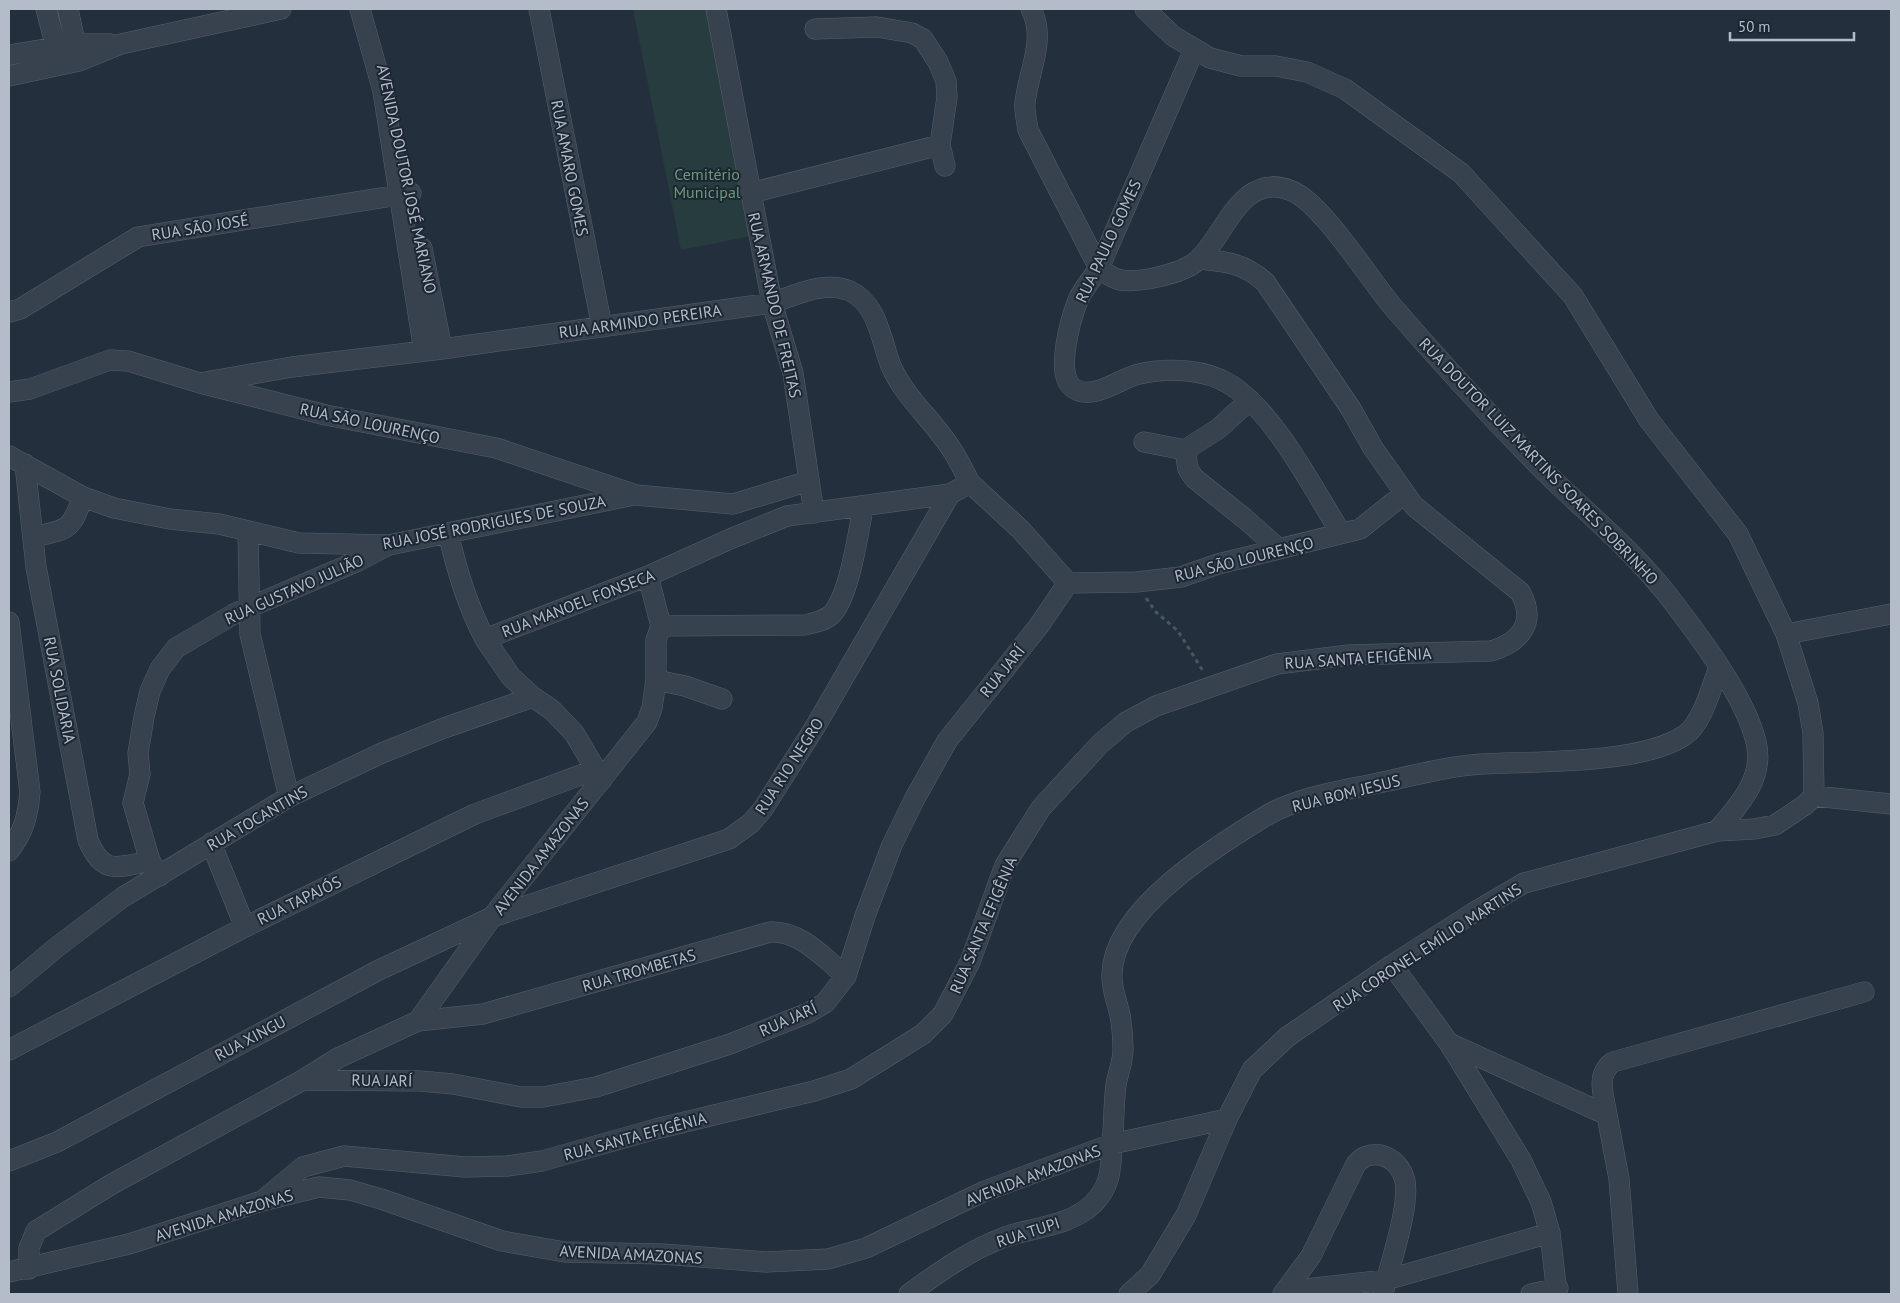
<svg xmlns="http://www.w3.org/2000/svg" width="1900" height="1303" font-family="'PT Sans',sans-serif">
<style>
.green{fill:#263c3f}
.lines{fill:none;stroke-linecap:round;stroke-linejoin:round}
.minor-casing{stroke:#565f6c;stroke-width:21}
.path{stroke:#44595c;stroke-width:3;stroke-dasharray:4 4;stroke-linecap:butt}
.minor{stroke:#38414e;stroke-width:20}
.labels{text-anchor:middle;stroke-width:4;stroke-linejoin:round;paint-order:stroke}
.street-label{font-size:16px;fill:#b4bcc9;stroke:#1d2633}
.park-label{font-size:16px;fill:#6b9a76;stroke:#1d2633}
</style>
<rect width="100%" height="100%" fill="#242f3e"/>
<!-- green -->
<path class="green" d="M633,9H710L756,235L681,250Z"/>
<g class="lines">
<!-- minor casing -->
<g class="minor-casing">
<path id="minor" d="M46,9L59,58
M68,9L78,57
M360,9L383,91L424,351
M539,9L602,327
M716,9L772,303L793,373L814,513
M1031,9C1047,39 1028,72 1025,103C1024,111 1027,121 1028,130L1099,268C1104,272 1111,277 1117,279C1135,285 1185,273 1198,260C1226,235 1241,170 1292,191C1322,203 1370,280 1393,307C1442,364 1493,419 1545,472C1586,512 1630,548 1666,593C1696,632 1745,695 1756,742C1765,778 1739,805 1717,831
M815,29L877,27L912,33L923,39L938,62L946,81L947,97L940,145L945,166
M1194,50L1099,268C1092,279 1083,289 1078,300C1071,318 1055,373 1072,387C1091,403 1120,378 1139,374C1168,367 1206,369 1231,385C1276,415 1312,487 1341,533
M9,55L75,44H111
M9,76L79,61L121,44L281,9
M751,193L940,145
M422,248L442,349
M9,312L20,309L138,237L411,193
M200,383L292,367L442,349L772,303C796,295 825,280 850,291C878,304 881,341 891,366C905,398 934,421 952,450C959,460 964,472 970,483
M9,392L30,389L110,360L128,361L200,383L326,415L496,448L636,495L733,504L809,481
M1144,442L1185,450L1188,469L1194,478L1244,518L1278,548
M1185,450L1218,429L1250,400
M9,456L83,497L114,508L170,519L219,524L299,543L389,545L634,495
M25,464L36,567L88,840C103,876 117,867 150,861
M248,532L250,634L289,797
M448,533C457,570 467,605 485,639
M33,537C68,529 70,532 83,497
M9,622L30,792C28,815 24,832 9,851
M661,626L804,625C814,623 826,621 833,613C850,592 858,534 863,508
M1786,634L1891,614
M656,680L685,686L722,699
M602,780L574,733L552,710L533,697L511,677L485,639L648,576L730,539L787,516L950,494L970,483L1021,530L1068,583L1136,582L1181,577L1218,564L1360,529L1404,494
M1814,796L1891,804
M211,843L245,927
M160,876L150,861L133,803L140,774L138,753L144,717L150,691L160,669L176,648L234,614L358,561L385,547
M1392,965L1449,1043L1521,1160L1541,1202L1550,1233L1557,1294
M9,987L57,947L123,897L289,797L382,753L444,728L533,697
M418,1021L483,1014L770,932C800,930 824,958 846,976
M1449,1043L1607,1115L1619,1179L1628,1294
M9,1050L245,927L438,832L475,814L597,769
M303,1080L420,1081L453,1084L521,1097H543L596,1087L730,1044L808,1013L825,1003L846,976L865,916L892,845L914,800L947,741L1038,627L1068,583
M1607,1115C1604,1096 1595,1075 1613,1062L1864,992
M9,1161L57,1142L377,971L492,917L729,839L751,823L763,809L815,727L950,494
M262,1201L303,1167L344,1156L465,1167L507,1166L542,1161L656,1129L814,1091L851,1079L923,1034L943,1014L970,962L1005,865L1041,808L1100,744L1126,722L1156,706L1277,664L1349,655L1491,651C1521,642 1537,622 1520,592L1414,506L1373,448L1351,409L1265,282C1243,263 1228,262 1200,259
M29,1269V1248L36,1231L112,1184L303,1080L338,1058L418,1021L492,917L647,722L652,708L656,680V640L661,626L648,576
M9,1272L129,1244L262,1201L319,1187L350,1190L381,1199L502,1241L565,1252L662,1254L766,1262L828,1259L866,1248L985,1191L1112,1144L1227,1119
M1288,1291L1386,1280L1550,1233
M909,1294C939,1272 970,1250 1005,1237C1034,1227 1070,1226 1093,1204C1115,1182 1110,1160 1113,1132C1114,1116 1114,1100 1116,1085C1118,1073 1123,1062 1123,1050C1123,1039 1122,1026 1120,1015C1117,1001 1111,988 1112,974C1113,910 1215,847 1264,817C1299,796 1343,791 1383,782C1415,775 1449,766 1482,764C1535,761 1641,765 1685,735C1702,724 1712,686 1719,667
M1129,1294L1150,1275L1186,1215L1227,1119L1252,1070L1287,1037L1392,965L1473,913L1524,883L1717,831L1754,829L1775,825L1805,805L1814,796L1813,733L1808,703L1786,634L1738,534L1649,420L1573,296L1461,173L1345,89L1307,72L1276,66H1241L1210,58L1173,36L1145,9
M1283,1294L1311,1256L1356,1164C1363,1156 1369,1154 1380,1155C1393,1158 1402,1168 1405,1181C1410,1208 1389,1266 1383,1294
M1531,1294L1558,1288"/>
</g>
<!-- path -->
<path class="path" d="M1146,598L1156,612L1178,631L1203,671"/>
<!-- minor -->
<use href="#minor" class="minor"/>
</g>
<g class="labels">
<!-- street labels -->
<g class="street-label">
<text transform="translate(570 168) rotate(79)" y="6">RUA AMARO GOMES</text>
<text transform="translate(407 179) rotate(78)" y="6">AVENIDA DOUTOR JOSÉ MARIANO</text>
<text transform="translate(200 227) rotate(-9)" y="6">RUA SÃO JOSÉ</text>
<text transform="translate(1108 241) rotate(-65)" y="6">RUA PAULO GOMES</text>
<text transform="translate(775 305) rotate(77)" y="6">RUA ARMANDO DE FREITAS</text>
<text transform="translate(640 321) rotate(-8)" y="6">RUA ARMINDO PEREIRA</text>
<text transform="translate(370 423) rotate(12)" y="6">RUA SÃO LOURENÇO</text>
<text transform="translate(1539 461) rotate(46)" y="6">RUA DOUTOR LUIZ MARTINS SOARES SOBRINHO</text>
<text transform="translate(494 522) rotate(-11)" y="6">RUA JOSÉ RODRIGUES DE SOUZA</text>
<text transform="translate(1244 559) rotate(-14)" y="6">RUA SÃO LOURENÇO</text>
<text transform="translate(294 589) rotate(-24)" y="6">RUA GUSTAVO JULIÃO</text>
<text transform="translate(578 603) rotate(-21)" y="6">RUA MANOEL FONSECA</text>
<text transform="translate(1358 658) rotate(-4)" y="6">RUA SANTA EFIGÊNIA</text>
<text transform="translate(1002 671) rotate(-51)" y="6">RUA JARÍ</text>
<text transform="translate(60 690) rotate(79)" y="6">RUA SOLIDARIA</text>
<text transform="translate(789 766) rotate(-57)" y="6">RUA RIO NEGRO</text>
<text transform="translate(1346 793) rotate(-14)" y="6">RUA BOM JESUS</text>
<text transform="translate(257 818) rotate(-30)" y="6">RUA TOCANTINS</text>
<text transform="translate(541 856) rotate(-52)" y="6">AVENIDA AMAZONAS</text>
<text transform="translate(299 900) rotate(-26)" y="6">RUA TAPAJÓS</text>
<text transform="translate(983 925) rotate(-67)" y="6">RUA SANTA EFIGÊNIA</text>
<text transform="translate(1427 947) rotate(-33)" y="6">RUA CORONEL EMÍLIO MARTINS</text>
<text transform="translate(639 970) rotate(-16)" y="6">RUA TROMBETAS</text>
<text transform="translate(788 1019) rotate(-24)" y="6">RUA JARÍ</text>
<text transform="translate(250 1038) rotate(-28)" y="6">RUA XINGU</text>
<text transform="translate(382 1080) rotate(1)" y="6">RUA JARÍ</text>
<text transform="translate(635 1136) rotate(-15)" y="6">RUA SANTA EFIGÊNIA</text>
<text transform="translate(1033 1175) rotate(-21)" y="6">AVENIDA AMAZONAS</text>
<text transform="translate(224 1215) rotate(-17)" y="6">AVENIDA AMAZONAS</text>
<text transform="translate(1028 1232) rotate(-18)" y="6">RUA TUPI</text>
<text transform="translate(631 1254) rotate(3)" y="6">AVENIDA AMAZONAS</text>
</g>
<!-- park labels -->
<g class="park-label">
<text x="707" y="180">Cemitério<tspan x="707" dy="18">Municipal</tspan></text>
</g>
</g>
<!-- border -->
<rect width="1900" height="1303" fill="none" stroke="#b4bcc9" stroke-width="20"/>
<!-- scale -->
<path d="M1730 32v8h124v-8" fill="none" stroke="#b4bcc9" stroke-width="2.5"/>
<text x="1738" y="32" font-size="15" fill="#b4bcc9" stroke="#1d2633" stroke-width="4" paint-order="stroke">50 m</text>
</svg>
